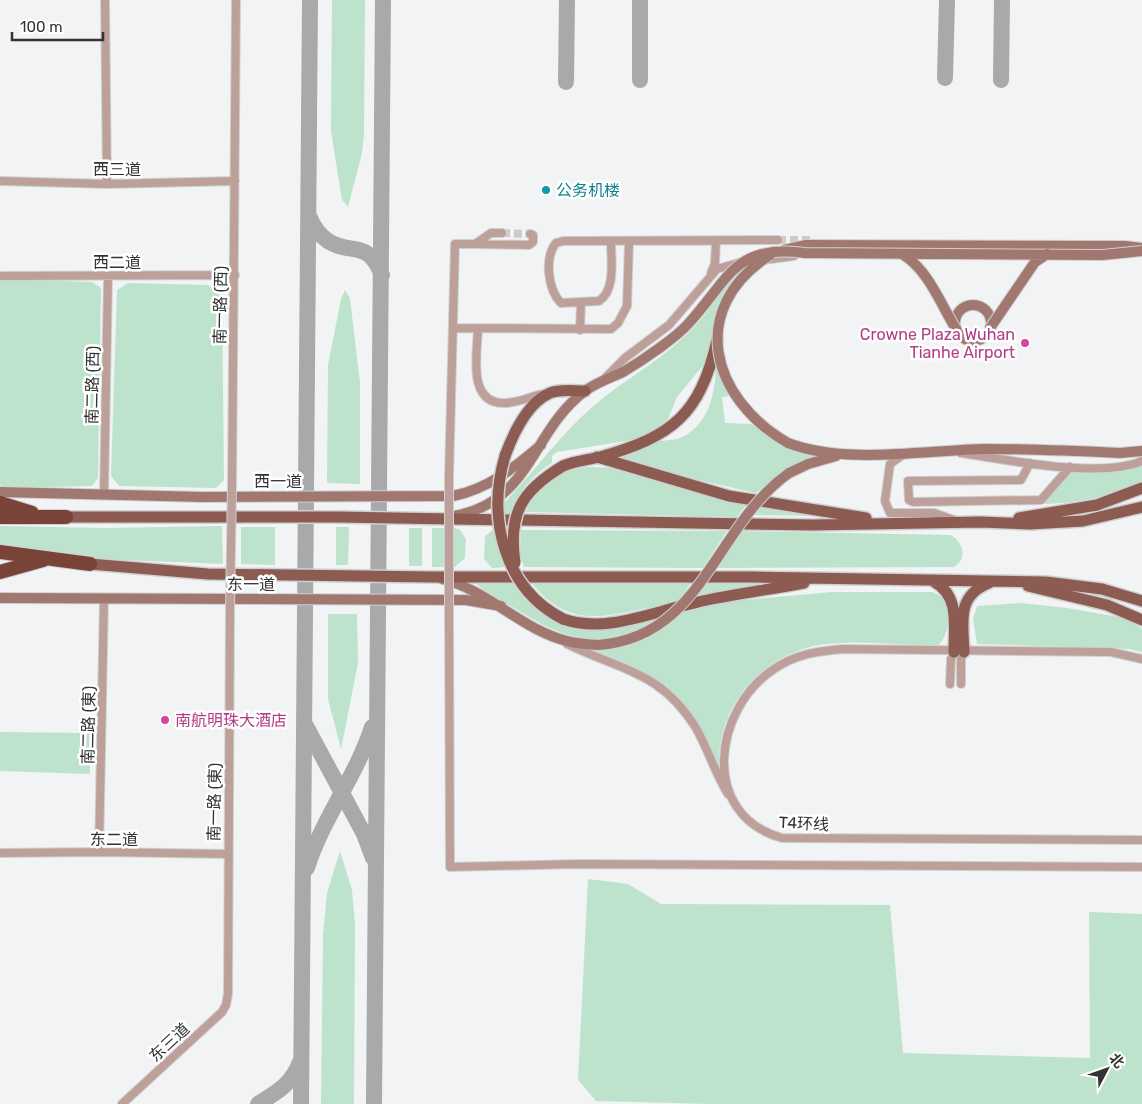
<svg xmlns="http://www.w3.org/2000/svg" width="1142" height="1104" font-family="Rubik,'Noto Sans SC',sans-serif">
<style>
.green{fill:#bde3cd}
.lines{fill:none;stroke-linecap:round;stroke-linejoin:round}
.taxiway{stroke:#a8a9aa;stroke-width:16}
.street-tunnel{stroke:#ccccce;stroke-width:8;stroke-dasharray:8 4;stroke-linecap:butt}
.street-casing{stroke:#cfd0d2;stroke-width:10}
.secondary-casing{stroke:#cfd0d2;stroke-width:12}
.primary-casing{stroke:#cfd0d2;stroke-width:14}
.highway-casing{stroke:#cfd0d2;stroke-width:16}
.street{stroke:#bda09a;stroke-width:8}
.secondary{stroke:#a17870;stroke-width:10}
.primary{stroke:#8c5c52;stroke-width:11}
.highway{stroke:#794338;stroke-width:14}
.street-bridge-casing{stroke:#cfd0d2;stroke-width:10;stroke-linecap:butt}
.secondary-bridge-casing{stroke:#cfd0d2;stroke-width:12;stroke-linecap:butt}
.primary-bridge-casing{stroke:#cfd0d2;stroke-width:14;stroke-linecap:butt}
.street-bridge{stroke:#bda09a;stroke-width:8}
.secondary-bridge{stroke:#a17870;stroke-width:10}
.primary-bridge{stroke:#8c5c52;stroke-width:11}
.culture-dot{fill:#0f9aa8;stroke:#fff;stroke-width:2}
.hotel-dot{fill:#d1479c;stroke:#fff;stroke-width:2}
.labels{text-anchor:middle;stroke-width:5;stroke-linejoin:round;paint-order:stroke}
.street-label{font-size:16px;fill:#323233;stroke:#fff}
.culture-label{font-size:16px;fill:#0d838f;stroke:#fff;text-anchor:start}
.hotel-label{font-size:16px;fill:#b23c85;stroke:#fff;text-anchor:end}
</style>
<rect width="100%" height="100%" fill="#f2f3f5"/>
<!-- green -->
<path class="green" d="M332,0H365L364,134L362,153L348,207L342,200L331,131Z
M737,273L722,298L705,363L677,397L668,419L650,434L632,440L557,452L552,456V463C533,475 518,491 511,513L502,514L501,506C532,475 557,438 591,408C624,379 665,359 695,326C710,310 721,289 737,273Z
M0,279L92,282L101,288L98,478L92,486L3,488L0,484Z
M128,283L208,285L222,296L224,480L216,488L119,486L111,476L117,290Z
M345,290L350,299L360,383V484L327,483L328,365L341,299Z
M716,362L730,396L722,397L725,423L751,424L787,445L819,454L789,467L756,493L686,477L618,456C633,452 647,444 661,441C666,440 672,440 677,439C709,428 716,392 716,362Z
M1142,465V481C1111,498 1076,503 1041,504L1071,473L1127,471Z
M588,467L613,468L747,504L737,517L526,512C537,485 560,470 588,467Z
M759,506L820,516L752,515Z
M0,526L106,528L222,526L223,564L102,559L0,546Z
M241,527H275V565L241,564Z
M336,527H349L348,565H336Z
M409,528H422V566H409Z
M432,528H445V567H432Z
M454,528L460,530L466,539L465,558L455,567H453Z
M494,529L506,567L492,568L484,559L485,536Z
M521,530L727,531L703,568L524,567L520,554Z
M740,531L951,535C963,542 968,559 954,567L716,568Z
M531,582L690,584C687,589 683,596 678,600C670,606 651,607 641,609C596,620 562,623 531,582Z
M514,583C560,644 599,633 664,614C608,654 570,643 516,609C503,601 487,595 477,584Z
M705,584H762L763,585L694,598Z
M832,592H932C937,594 942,596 945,601C952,611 948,640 937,646C902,645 846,639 814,646C758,659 718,707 719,765C713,760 706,737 700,728C676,689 640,666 596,652L597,649L629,644L649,637L683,612L733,601Z
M1021,603L1067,608L1125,618L1142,629V652L1130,649L977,644L973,619L977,606Z
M328,614H357L358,663L341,749L328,699Z
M0,732L90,733V774L0,771Z
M340,851L352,890L355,924L354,1104H321L323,935L327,893Z
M588,879L628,884L661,904L890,905L903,1053L1090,1058L1089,912L1142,914V1104H711L596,1101L578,1080Z"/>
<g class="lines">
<!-- taxiway -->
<path class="taxiway" d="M945,78L947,0
M640,80V0
M1001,80L1002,0
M566,82L567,0
M309,216C313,226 319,235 328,241C351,256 367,238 382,275
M306,726L364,834L373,858
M307,868C322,819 356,777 372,727
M258,1104C277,1092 292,1084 300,1062
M301,1104L310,0
M374,1104L383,0"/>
<!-- street-tunnel -->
<path class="street-tunnel" d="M502,233L530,234
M778,240H813"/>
<!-- street casing -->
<g class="street-casing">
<path id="street" d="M105,0L107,184
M0,181L107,184L235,181
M502,233H491L475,244L529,245L533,242V235L530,234
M611,242C611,260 616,290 599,301L561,303C548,290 544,258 556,243L563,241L778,240
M763,260L794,256
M711,273L715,263L716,241
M0,276L235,275
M453,328L611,329L618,323L627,306L629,242
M478,329C477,354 467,404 505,403C518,403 531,396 544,394
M580,330L581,302
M605,378L625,358L669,325L717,269L742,262
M961,453C1008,460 1099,479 1142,461
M904,454L890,464L885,501L890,513H934L954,520
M1030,463L1021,480L908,481L909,500L913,502L1041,500L1070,467
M449,477L455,244H475
M232,485L236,0
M104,494L108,277
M449,615L450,867L577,864L1142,867
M567,644C620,670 661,671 696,728C708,749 715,773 728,794
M1142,659L1111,652L843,649C818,651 796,654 774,669C713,709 699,815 782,838L1142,840
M950,684L951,659L954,652
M961,684V659L964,652
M99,852L104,599
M0,853L99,852L228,854
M122,1104L222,1012L226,1005L228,994L230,610"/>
</g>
<!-- secondary casing -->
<g class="secondary-casing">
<path id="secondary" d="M784,250L806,245L1125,246L1142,248
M955 323a18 18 0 1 1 36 0a18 18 0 1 1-36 0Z
M788,443C846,465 925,450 986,449C1031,449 1076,451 1120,453L1142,451
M789,473L808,464L836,456
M0,492L203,497L453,496C488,489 514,468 541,445
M454,516C532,502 531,431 585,391C597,382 610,378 623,372C635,365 647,357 658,349
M442,579C488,590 522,630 567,641C577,644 587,644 598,645
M0,598L466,600L501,606"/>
</g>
<!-- primary casing -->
<g class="primary-casing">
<path id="primary" d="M505,456C513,434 527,403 550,393C560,389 574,391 585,391
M597,457L729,496L866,518
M563,466C575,461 587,460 600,457C673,436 700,415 717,340
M66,517H338L813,525L981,522L1030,524L1083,521L1142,507
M1019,518L1097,505L1142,488
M90,564L208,574L432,577H752L1046,582L1102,589L1142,601
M933,581C960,595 954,625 954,652
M1028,586L1107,605L1142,620
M563,619C607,634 654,611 698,602C733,594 768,590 804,583
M964,652C963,622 956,596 989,583"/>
</g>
<!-- highway casing -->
<g class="highway-casing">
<path id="highway" d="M0,503L32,513
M0,517H66
M0,552L90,564
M0,572L43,560"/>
</g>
<!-- street -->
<use href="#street" class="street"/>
<!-- secondary -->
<use href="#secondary" class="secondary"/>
<!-- primary -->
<use href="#primary" class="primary"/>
<!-- highway -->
<use href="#highway" class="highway"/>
<!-- street-bridge casing -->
<g class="street-bridge-casing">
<path id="street-bridge" d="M230,610L232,485
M449,615V477"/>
</g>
<!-- secondary-bridge casing -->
<g class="secondary-bridge-casing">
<path id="secondary-bridge" d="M902,254C928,269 941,305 956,329
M770,255C686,309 711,399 788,443
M990,328L1035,262L1047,254
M658,349C669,341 679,334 688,324C728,281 734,243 805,253L1103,255L1142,251
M598,645C704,637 714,526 789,473"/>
</g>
<!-- primary-bridge casing -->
<g class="primary-bridge-casing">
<path id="primary-bridge" d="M505,456C487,517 503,588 563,619
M515,563C508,514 521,491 563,466"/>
</g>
<!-- street-bridge -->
<use href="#street-bridge" class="street-bridge"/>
<!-- secondary-bridge -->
<use href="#secondary-bridge" class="secondary-bridge"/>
<!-- primary-bridge -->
<use href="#primary-bridge" class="primary-bridge"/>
</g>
<!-- markers -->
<circle class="culture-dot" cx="546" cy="190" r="5"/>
<g class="hotel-dot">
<circle cx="1025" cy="343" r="5"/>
<circle cx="165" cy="720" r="5"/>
</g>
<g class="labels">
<!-- street labels -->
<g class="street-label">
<text x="117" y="175">西三道</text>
<text x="117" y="268">西二道</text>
<text transform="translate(220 305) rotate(-89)" y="6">南一路 (西)</text>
<text transform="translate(92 385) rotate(-89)" y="6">南二路 (西)</text>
<text x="278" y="487">西一道</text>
<text x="251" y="590">东一道</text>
<text transform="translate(88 725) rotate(-89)" y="6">南二路 (東)</text>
<text transform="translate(214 802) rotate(-89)" y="6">南一路 (東)</text>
<text transform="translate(804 823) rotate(3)" y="6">T4环线</text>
<text x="114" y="845">东二道</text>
<text transform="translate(169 1042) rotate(-43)" y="6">东三道</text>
</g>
<!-- culture labels -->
<g class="culture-label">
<text x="556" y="196">公务机楼</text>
</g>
<!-- hotel labels -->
<g class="hotel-label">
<text x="1015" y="340">Crowne Plaza Wuhan<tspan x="1015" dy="18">Tianhe Airport</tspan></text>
<text x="175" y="726" text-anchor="start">南航明珠大酒店</text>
</g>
</g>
<!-- north arrow -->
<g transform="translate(1107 1069) rotate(49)" stroke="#ffffff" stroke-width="4" paint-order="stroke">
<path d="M0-4L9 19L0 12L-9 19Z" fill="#323233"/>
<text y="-8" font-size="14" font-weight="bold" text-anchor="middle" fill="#323233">北</text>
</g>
<!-- scale -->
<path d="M12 32v8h91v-8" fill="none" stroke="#323233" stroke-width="2.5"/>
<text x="20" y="32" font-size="15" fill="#323233" stroke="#ffffff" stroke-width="4" paint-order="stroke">100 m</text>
</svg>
